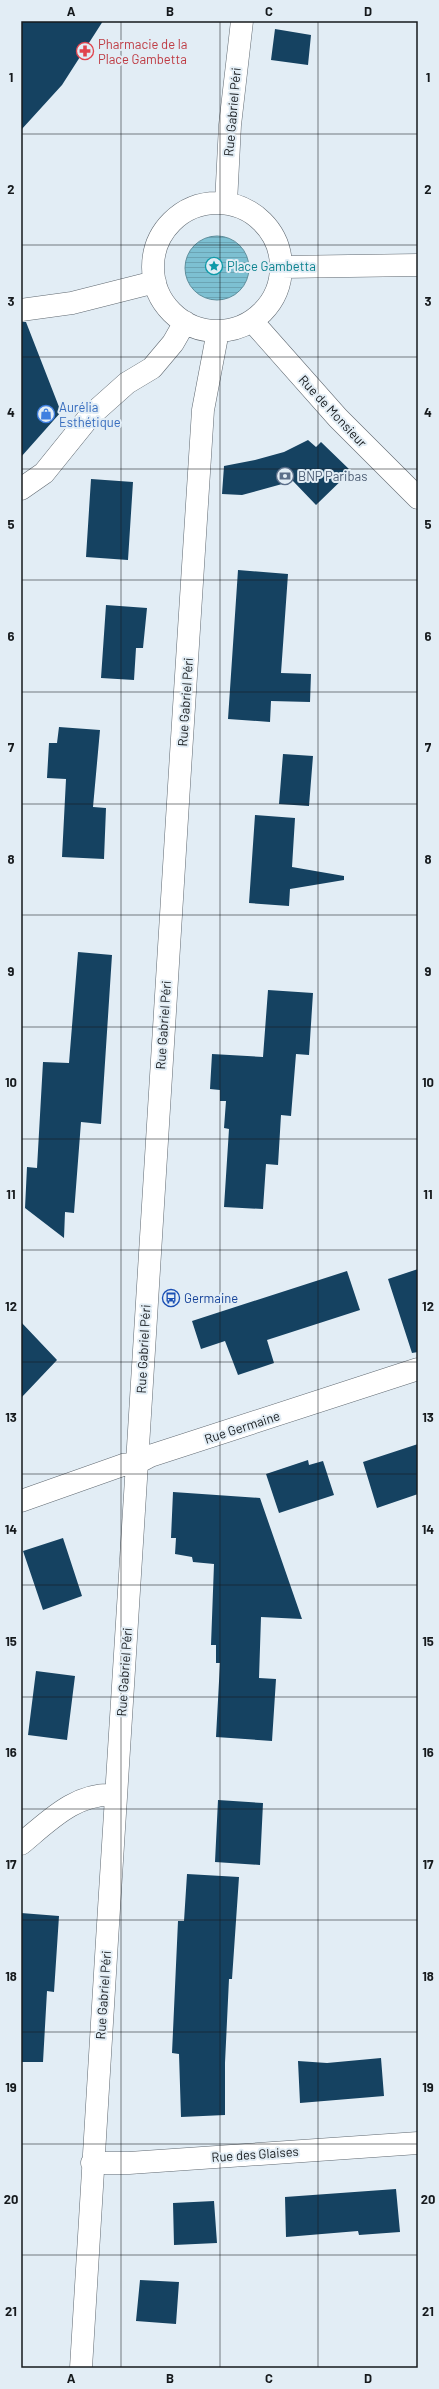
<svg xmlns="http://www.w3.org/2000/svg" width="439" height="2389" font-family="Barlow,sans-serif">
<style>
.water{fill:url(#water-rules);stroke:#5e8e9c}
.building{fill:#154261}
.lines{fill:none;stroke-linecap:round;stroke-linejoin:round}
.minor-casing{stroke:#606971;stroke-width:23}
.minor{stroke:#fff;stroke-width:22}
.grid{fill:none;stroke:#161a1d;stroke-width:1;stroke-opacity:0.55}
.labels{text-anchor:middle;stroke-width:4;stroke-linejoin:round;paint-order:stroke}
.health-label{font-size:13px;fill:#be3a42;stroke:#e2edf5;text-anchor:start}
.street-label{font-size:13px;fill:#161a1d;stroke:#e2edf5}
.culture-label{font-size:13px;fill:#0d838f;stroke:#e2edf5;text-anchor:start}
.shop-label{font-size:13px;fill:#366cbe;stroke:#e2edf5;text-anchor:start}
.service-label{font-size:13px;fill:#4e5e75;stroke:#e2edf5;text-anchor:start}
.transit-label{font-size:13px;fill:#164399;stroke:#e2edf5;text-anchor:start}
.neatline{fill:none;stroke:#161a1d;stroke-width:1.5}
.grid-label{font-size:13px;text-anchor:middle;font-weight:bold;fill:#161a1d}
</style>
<defs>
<pattern id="water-rules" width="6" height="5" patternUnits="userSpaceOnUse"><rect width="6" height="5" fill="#7dc0d2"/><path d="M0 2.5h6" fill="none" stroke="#6ba4b4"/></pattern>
</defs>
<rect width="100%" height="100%" fill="#e2edf5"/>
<!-- water -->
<path class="water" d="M185 268a32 32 0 1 1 64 0a32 32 0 1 1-64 0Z"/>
<!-- building -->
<path class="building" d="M21,21H103L62,85L21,130Z
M275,29L311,35L308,65L271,60Z
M21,322H26L61,412L21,457Z
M308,440L316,447L321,442L351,471L316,505L293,481L242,495L222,494L224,466L255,460L284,452Z
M91,479L133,482L128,560L86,557Z
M238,570L288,574L281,673L311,674L310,702L271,701L270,722L228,719Z
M106,605L147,608L143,648H136L134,680L101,678Z
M59,727L100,730L93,807L106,808L104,859L62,857L66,779L47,778L49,743H57Z
M283,754L313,756L309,806L279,804Z
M255,815L295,818L292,867L344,876V880L290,889L289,906L249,903Z
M78,952L112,955L101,1124L81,1122L74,1213L65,1212L64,1238L25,1208L27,1167L37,1168L43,1062L69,1063Z
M268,990L313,993L309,1055L296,1054L291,1116L281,1115L278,1165L266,1164L263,1209L224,1207L229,1129L224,1128L226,1101H220V1090L210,1089L212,1054L263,1057Z
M418,1269V1352L412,1353L388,1279Z
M347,1271L360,1310L267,1340L274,1363L238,1375L225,1341L201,1349L192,1321Z
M21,1322L57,1360L21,1398Z
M418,1444V1494L377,1508L363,1462Z
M308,1460L309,1465L323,1461L334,1495L279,1513L266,1474Z
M173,1492L260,1498L302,1619L261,1617L259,1678L276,1679L272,1741L216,1737L220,1663H216V1645H211L214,1564L193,1562L192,1557L175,1554L176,1538H171Z
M63,1538L82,1596L43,1610L23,1551Z
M36,1671L75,1676L67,1740L28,1735Z
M218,1800L263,1803L260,1865L215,1862Z
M187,1874L239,1877L232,1979H229L225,2063V2115L181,2117L179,2054L172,2053L178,1921H184Z
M21,1913L59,1916L54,1992L47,1991L43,2062H21Z
M381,2058L384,2096L300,2103L298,2061L327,2063Z
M396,2189L400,2232L359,2235L358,2231L286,2237L285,2197Z
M214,2201L217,2243L174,2245L173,2203Z
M140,2280L179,2282L176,2324L136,2321Z"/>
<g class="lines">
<!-- minor casing -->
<g class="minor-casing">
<path id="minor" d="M226,203L230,125L242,21
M153 267a64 64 0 1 1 128 0a64 64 0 1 1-128 0Z
M281,267L418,265
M21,310L72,303L155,282
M252,321L338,418L418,498
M21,489L44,473L90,416L127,383L152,368L173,343L185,322
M21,1501L123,1465L137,1463L150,1456L418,1369
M21,1844C50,1820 76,1792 116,1795
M92,2163H129L418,2143
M81,2368C97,2066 120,1765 137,1463C157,1112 181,761 203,410L218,331"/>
</g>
<!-- minor -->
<use href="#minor" class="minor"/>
</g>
<!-- grid -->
<path class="grid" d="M121,21V2368M220,21V2368M318,21V2368M21,134H418M21,245H418M21,357H418M21,469H418M21,580H418M21,692H418M21,804H418M21,915H418M21,1027H418M21,1139H418M21,1250H418M21,1362H418M21,1474H418M21,1585H418M21,1697H418M21,1809H418M21,1920H418M21,2032H418M21,2144H418M21,2255H418"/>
<!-- icons -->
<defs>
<g id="pharmacy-ring" transform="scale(0.9)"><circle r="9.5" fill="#e2edf5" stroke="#e0444e" stroke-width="1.5"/><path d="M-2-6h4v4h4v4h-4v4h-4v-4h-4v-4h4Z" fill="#e0444e"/></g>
<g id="sight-ring" transform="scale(0.9)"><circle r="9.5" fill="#e2edf5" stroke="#0f9aa8" stroke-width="1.5"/><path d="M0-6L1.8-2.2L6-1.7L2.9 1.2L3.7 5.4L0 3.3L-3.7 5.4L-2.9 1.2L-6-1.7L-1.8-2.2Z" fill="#0f9aa8"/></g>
<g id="shop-ring" transform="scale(0.9)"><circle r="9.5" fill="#e2edf5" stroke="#3f7fe0" stroke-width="1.5"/><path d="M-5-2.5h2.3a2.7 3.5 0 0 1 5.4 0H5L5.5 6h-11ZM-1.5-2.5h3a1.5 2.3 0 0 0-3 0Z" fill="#3f7fe0"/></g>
<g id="bank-ring" transform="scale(0.9)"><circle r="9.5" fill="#e2edf5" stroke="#5c6f8a" stroke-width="1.5"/><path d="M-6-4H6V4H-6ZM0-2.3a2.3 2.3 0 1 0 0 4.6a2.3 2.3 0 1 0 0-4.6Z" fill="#5c6f8a"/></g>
<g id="bus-ring" transform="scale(0.9)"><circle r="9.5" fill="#e2edf5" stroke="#1a4fb4" stroke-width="1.5"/><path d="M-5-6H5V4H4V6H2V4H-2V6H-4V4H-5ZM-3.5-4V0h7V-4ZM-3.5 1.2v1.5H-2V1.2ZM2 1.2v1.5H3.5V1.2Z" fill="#1a4fb4"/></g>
</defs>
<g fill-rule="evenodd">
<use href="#pharmacy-ring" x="85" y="51"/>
<use href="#sight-ring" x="214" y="266"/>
<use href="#shop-ring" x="46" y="414"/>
<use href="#bank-ring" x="285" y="476"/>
<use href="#bus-ring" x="171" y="1298"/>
</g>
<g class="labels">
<!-- health labels -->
<g class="health-label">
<text x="98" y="49">Pharmacie de la<tspan x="98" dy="15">Place Gambetta</tspan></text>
</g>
<!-- street labels -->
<g class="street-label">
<text transform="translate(232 112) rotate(-85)" y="5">Rue Gabriel Péri</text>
<text transform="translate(333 411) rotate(47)" y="5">Rue de Monsieur</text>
<text transform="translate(185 702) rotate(-86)" y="5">Rue Gabriel Péri</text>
<text transform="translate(163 1025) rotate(-86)" y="5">Rue Gabriel Péri</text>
<text transform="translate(143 1349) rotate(-87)" y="5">Rue Gabriel Péri</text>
<text transform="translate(242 1427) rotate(-18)" y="5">Rue Germaine</text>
<text transform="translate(124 1672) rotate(-86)" y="5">Rue Gabriel Péri</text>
<text transform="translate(103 1995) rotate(-86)" y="5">Rue Gabriel Péri</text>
<text transform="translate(255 2154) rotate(-4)" y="5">Rue des Glaises</text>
</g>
<!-- culture labels -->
<g class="culture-label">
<text x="227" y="271">Place Gambetta</text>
</g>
<!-- shop labels -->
<g class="shop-label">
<text x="59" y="412">Aurélia<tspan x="59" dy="15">Esthétique</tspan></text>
</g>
<!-- service labels -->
<g class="service-label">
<text x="298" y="481">BNP Paribas</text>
</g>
<!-- transit labels -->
<g class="transit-label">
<text x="184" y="1303">Germaine</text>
</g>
</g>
<!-- border -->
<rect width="439" height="2389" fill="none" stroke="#e2edf5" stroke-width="44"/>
<rect x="22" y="22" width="395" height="2345" class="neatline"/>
<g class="grid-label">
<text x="71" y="16">A</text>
<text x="170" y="16">B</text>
<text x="269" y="16">C</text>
<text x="368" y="16">D</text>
<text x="11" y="82">1</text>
<text x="428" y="82">1</text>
<text x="11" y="194">2</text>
<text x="428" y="194">2</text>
<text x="11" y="306">3</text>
<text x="428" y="306">3</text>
<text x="11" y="417">4</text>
<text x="428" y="417">4</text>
<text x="11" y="529">5</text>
<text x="428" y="529">5</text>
<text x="11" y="641">6</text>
<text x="428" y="641">6</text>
<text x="11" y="752">7</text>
<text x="428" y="752">7</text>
<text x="11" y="864">8</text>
<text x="428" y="864">8</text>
<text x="11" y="976">9</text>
<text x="428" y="976">9</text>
<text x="11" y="1087">10</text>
<text x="428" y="1087">10</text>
<text x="11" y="1199">11</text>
<text x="428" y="1199">11</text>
<text x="11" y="1311">12</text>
<text x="428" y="1311">12</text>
<text x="11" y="1422">13</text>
<text x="428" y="1422">13</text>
<text x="11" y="1534">14</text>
<text x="428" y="1534">14</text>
<text x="11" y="1646">15</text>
<text x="428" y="1646">15</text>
<text x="11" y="1757">16</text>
<text x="428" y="1757">16</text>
<text x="11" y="1869">17</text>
<text x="428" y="1869">17</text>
<text x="11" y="1981">18</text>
<text x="428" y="1981">18</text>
<text x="11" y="2092">19</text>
<text x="428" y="2092">19</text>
<text x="11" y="2204">20</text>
<text x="428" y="2204">20</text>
<text x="11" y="2316">21</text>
<text x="428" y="2316">21</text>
<text x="71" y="2383">A</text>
<text x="170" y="2383">B</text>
<text x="269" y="2383">C</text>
<text x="368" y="2383">D</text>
</g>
</svg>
